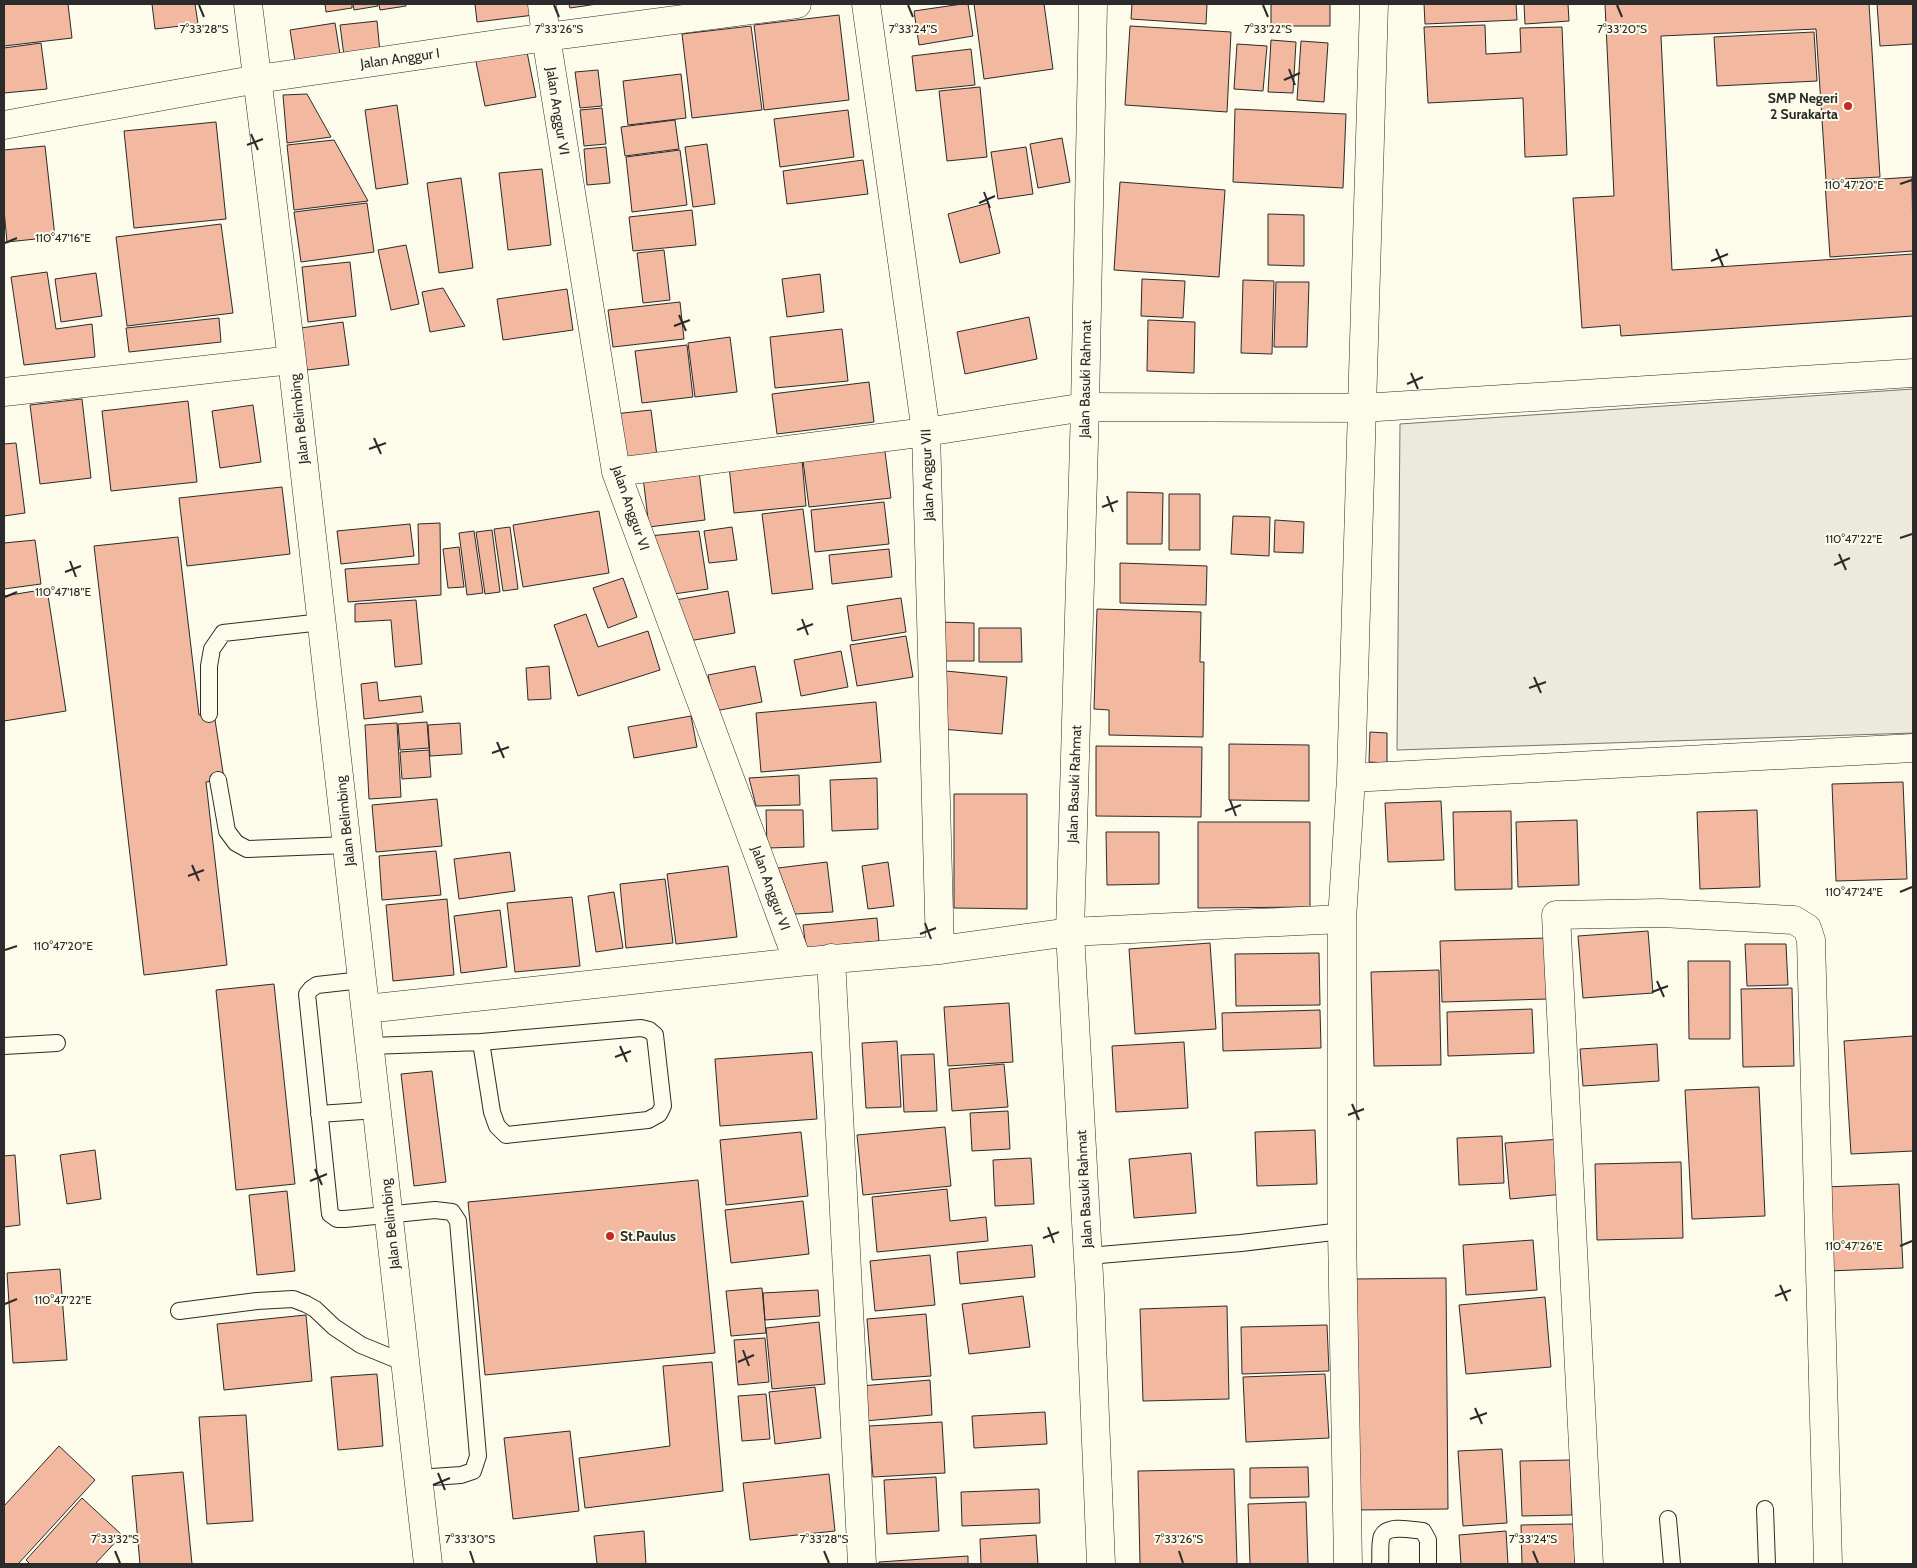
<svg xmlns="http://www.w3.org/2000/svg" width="1917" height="1568" font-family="Cabin,sans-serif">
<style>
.green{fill:#ecebdb;stroke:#74746e}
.building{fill:#f2b8a0;stroke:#2b2b2b}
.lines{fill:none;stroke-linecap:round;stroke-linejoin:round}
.lane-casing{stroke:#2b2b2b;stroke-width:18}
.street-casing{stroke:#2b2b2b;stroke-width:29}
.secondary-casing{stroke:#2b2b2b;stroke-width:29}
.lane{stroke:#fdfbea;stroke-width:16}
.street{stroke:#fdfbea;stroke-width:28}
.secondary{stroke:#fdfbea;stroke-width:28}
.ticks{fill:none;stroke:#2b2b2b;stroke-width:2}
.poi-dot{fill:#c62828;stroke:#fdfbea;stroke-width:2}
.labels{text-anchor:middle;stroke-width:4;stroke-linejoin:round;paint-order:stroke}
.street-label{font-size:14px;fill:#2b2b2b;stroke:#fdfbea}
.poi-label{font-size:14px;font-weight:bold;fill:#2b2b2b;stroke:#fdfbea;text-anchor:end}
.ticks-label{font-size:12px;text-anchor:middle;fill:#2b2b2b;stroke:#fdfbea;stroke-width:4;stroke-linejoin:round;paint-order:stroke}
</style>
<rect width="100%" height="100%" fill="#fdfbea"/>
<!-- green -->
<path class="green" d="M1913,389V733L1397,750L1400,424Z"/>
<!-- building -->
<path class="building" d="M4,4H68L72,38L4,46Z
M152,4H195L198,24L155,29Z
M325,4H352V8L326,12Z
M353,4H377L378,6L354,10Z
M379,4H406V6L380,10Z
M475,4H533L534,15L477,22Z
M569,4H597L570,8Z
M962,4H968L973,36L919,45L914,11Z
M974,4H1044L1053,69L984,79Z
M1132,4H1207L1206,24L1131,19Z
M1271,4H1330V26H1271Z
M1424,4H1516L1517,20L1425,24Z
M1524,4H1568L1569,21L1525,24Z
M1605,4H1869L1880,177L1826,180L1816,29L1661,36L1672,270L1913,254V316L1621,336L1620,325L1582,328L1573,198L1614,196Z
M1877,4H1913V44L1880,46Z
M839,15L849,100L764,110L754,25Z
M377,21L380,52L344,56L340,25Z
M335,23L340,54L295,61L290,30Z
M1485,25L1486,54L1521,52L1520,28L1562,27L1567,155L1525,157L1523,98L1428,103L1424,27Z
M751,26L762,110L692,118L682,34Z
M1130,26L1231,32L1227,112L1125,105Z
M1814,32L1817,81L1717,86L1714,37Z
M1271,40L1296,42L1293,93L1268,92Z
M1301,41L1328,43L1324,102L1297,100Z
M41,43L47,89L4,93V48Z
M1237,44L1267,46L1263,91L1234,89Z
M526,47L536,97L485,106L475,57Z
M971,49L975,85L916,91L912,56Z
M598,70L602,106L580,108L575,72Z
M681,74L686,118L628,125L623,81Z
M980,87L987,157L947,161L939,91Z
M307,94L331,137L287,143L283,95Z
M397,105L408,184L376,189L365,110Z
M602,108L606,144L584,146L580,110Z
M1235,109L1346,114L1343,188L1233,182Z
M848,110L854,157L780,167L774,119Z
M675,120L679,149L625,156L621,127Z
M216,122L226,219L134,228L124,131Z
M1062,138L1070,182L1038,188L1030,144Z
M334,140L368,201L294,210L287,145Z
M707,144L715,204L693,207L685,147Z
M45,146L55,237L7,242L4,210V150Z
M606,147L610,183L587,185L584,149Z
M1026,147L1033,194L998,199L991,152Z
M680,150L687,205L632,212L626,157Z
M863,160L868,194L787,204L783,171Z
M542,169L551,245L508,250L499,173Z
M1912,177L1913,251L1830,257L1825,183Z
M461,178L473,268L439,273L427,183Z
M1120,182L1225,190L1219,277L1114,270Z
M367,203L374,252L301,262L294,212Z
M988,203L1000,253L960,263L948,214Z
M692,210L696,245L633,251L629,217Z
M1268,214L1304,215V266L1268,265Z
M221,224L233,313L127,326L116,237Z
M406,245L419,304L391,310L378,250Z
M664,250L670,300L643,303L637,253Z
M350,262L356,316L308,322L302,267Z
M47,272L56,329L92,324L95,357L24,365L11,277Z
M96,273L102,316L61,322L55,279Z
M820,274L824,312L787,317L782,279Z
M1142,279L1185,281L1183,318L1141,316Z
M1243,280L1274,281L1272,354L1241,353Z
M1276,282H1309L1307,347H1274Z
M443,288L465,326L430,332L422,292Z
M567,289L573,330L503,340L497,299Z
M680,302L684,339L613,347L608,310Z
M1029,317L1037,359L965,374L957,332Z
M219,318L221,342L129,352L126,328Z
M1148,320L1195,322L1194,373L1147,371Z
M343,322L349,365L307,370L301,328Z
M842,329L848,381L775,388L770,337Z
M730,337L737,392L695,397L688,343Z
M687,345L693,397L642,403L635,351Z
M869,382L874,422L777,434L772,394Z
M82,399L91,478L40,484L30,405Z
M188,401L197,482L111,491L102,411Z
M253,405L261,462L220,468L212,411Z
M651,410L657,456L620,461L614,414Z
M16,443L25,513L4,516V444Z
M884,444L891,498L809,507L802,453Z
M802,460L806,506L734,513L729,466Z
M699,471L705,520L649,527L643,477Z
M282,487L290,554L187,566L179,498Z
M1127,492L1163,493L1162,544H1127Z
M1169,494H1200V550H1169Z
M884,502L889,544L815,552L811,510Z
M803,509L813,589L772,594L762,514Z
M599,511L609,573L523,587L513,525Z
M1233,516L1270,517L1269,556L1231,554Z
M1275,520L1304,522L1303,553L1274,552Z
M440,523L441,595L348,602L345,569L419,564L418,524Z
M410,524L414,556L341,564L337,531Z
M510,527L518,589L503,591L494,529Z
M732,527L737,560L709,563L704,531Z
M492,530L500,592L485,594L476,532Z
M474,531L483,593L467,595L459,533Z
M699,531L708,589L667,595L649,536Z
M178,537L199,715L214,713L224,779L206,782L227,965L144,975L94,546Z
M35,540L41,584L4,589V543Z
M459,547L464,587L448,588L443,549Z
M889,549L892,577L832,584L829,555Z
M1120,563L1207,566L1206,605L1120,603Z
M623,578L637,617L608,628L593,588Z
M47,589L66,711L4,721V596Z
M728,591L735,633L683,642L669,601Z
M901,598L906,632L852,641L847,606Z
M416,600L422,664L395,667L391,620L355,622V604Z
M1097,609L1201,612L1200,662H1204L1203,737L1109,735V710L1094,709Z
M586,614L598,647L648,631L660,670L578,696L554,625Z
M938,622L974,623V661H938Z
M979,628H1021L1022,662H979Z
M906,636L913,677L857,686L850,645Z
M841,651L848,687L801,696L794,660Z
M549,666L551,699L528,700L526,668Z
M755,666L762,702L715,711L708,675Z
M946,671L1007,677L1002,734L941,729Z
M377,682L379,701L421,696L423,712L364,719L361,684Z
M876,702L881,762L761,772L756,713Z
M691,716L697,747L634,758L628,727Z
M427,722L429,748L400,750L398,724Z
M397,723L401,797L369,799L365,725Z
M460,723L462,754L430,756L428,725Z
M1370,732L1387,733V763L1369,762Z
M1229,744L1309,745V801L1229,800Z
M1096,746L1202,747L1201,817L1096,816Z
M429,750L431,777L402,779L400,752Z
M799,775L800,805L756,806L749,778Z
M877,778L878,829L832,831L830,780Z
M1903,782L1907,879L1836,881L1832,784Z
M954,794H1027V909L954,908Z
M437,799L442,846L376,852L372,805Z
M1441,801L1444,860L1388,862L1385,803Z
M766,810H803L804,847L767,848Z
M1757,810L1760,887L1700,889L1697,812Z
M1511,811L1512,889L1455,890L1453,812Z
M1577,820L1579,885L1518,887L1516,822Z
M1198,822H1310V907L1198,908Z
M1106,832H1159V884L1107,885Z
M436,851L441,895L382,900L379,856Z
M510,852L515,891L459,899L454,859Z
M827,862L833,912L795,914L778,868Z
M888,862L894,906L868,909L862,866Z
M728,866L737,937L676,944L667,874Z
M665,879L673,943L626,948L620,884Z
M614,892L623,948L596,952L588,896Z
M572,897L580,966L515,972L507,903Z
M447,899L454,975L393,981L386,905Z
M500,910L507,967L461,973L454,916Z
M877,918L879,941L806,948L803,925Z
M1648,931L1653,993L1583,998L1578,936Z
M1547,938L1548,999L1442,1002L1440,941Z
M1210,943L1216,1029L1135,1034L1129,949Z
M1745,944H1786L1788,985L1747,986Z
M1319,953L1320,1005L1236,1006L1235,954Z
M1688,961H1730V1039H1689Z
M1439,970L1441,1065L1374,1066L1371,972Z
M274,984L295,1184L236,1190L216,990Z
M1792,988L1794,1066L1743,1067L1741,989Z
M1009,1003L1013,1062L948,1066L944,1007Z
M1532,1009L1534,1053L1448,1056L1447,1012Z
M1320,1010L1321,1048L1223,1051L1222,1013Z
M1913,1036V1151L1851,1154L1844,1041Z
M897,1041L901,1107L866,1108L862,1043Z
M1184,1042L1188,1108L1116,1112L1112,1046Z
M1657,1044L1659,1081L1583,1086L1580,1049Z
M812,1052L817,1119L720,1126L715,1059Z
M934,1054L937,1111L904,1112L901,1055Z
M1004,1064L1008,1107L952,1111L949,1069Z
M432,1071L446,1182L414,1186L401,1074Z
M1759,1087L1765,1216L1692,1219L1685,1090Z
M1008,1111L1010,1149L972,1151L970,1113Z
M945,1127L951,1186L863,1195L857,1135Z
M1315,1130L1317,1184L1257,1186L1255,1132Z
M801,1132L808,1196L726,1205L720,1140Z
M1502,1136L1504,1183L1459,1185L1457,1138Z
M1561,1139L1565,1194L1510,1199L1505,1143Z
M95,1150L101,1199L67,1204L60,1155Z
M1191,1153L1196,1213L1134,1218L1129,1159Z
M15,1155L20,1225L4,1227V1156Z
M1031,1158L1034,1204L995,1206L993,1160Z
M1681,1162L1683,1238L1597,1240L1595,1164Z
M698,1180L715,1353L485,1375L468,1202Z
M1899,1184L1903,1268L1829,1271L1825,1187Z
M947,1189L950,1221L986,1217L988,1241L877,1252L872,1197Z
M287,1191L295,1271L257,1275L249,1195Z
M803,1201L809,1254L731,1263L725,1210Z
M1533,1240L1537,1290L1466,1295L1463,1245Z
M1032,1245L1035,1277L960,1284L957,1252Z
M930,1255L935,1305L875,1311L870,1261Z
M60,1269L67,1360L13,1363L7,1273Z
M1446,1278L1448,1509L1358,1510L1354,1279Z
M762,1288L766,1333L731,1336L726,1291Z
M818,1290L820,1316L765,1320L763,1293Z
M1023,1296L1030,1347L969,1354L962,1304Z
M1545,1297L1551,1367L1466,1374L1459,1305Z
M1227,1306L1229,1399L1143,1401L1140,1309Z
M926,1314L931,1376L872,1380L867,1319Z
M306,1315L312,1381L224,1390L217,1324Z
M819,1322L825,1384L772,1389L766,1328Z
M1327,1325L1329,1371L1242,1374L1241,1327Z
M765,1338L769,1382L738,1385L734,1340Z
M712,1362L723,1491L585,1508L579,1458L670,1446L663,1366Z
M377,1374L383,1446L338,1450L331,1377Z
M1325,1374L1329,1438L1246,1442L1243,1377Z
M930,1380L932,1415L865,1421L861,1386Z
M815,1387L821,1438L775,1444L769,1392Z
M766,1394L770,1439L742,1441L738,1396Z
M1045,1412L1047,1444L974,1448L972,1416Z
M246,1415L253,1521L207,1524L199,1417Z
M942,1422L945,1473L873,1477L869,1426Z
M570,1431L579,1511L513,1519L504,1438Z
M59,1446L95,1480L18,1564H4V1506Z
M1502,1449L1507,1523L1463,1526L1458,1451Z
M1570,1460L1572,1515L1522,1516L1520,1461Z
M1308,1467L1309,1497L1250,1498V1468Z
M1234,1469L1237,1564H1140L1138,1471Z
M183,1472L192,1564H140L132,1476Z
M829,1474L835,1531L750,1540L743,1483Z
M936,1477L939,1531L887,1534L884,1480Z
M1039,1489L1040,1523L962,1526L961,1492Z
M82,1498L122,1535L95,1564H30L26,1560Z
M1306,1502L1308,1564H1250L1248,1504Z
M1573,1524L1575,1564H1522L1521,1525Z
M644,1531L646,1564H597L594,1536Z
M1506,1531L1508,1564H1461L1459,1535Z
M1036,1535L1038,1564H981L980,1539Z
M968,1556V1564H879V1562Z"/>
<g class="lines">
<!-- lane casing -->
<g class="lane-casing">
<path id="lane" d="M209,714V666L212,649L223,633L322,622
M218,780L227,831L236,843L247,849L347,845
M362,980L317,985L311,989L307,994L330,1214L337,1219H345L435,1210L452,1212L458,1221L478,1456L473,1471L461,1475L418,1478
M4,1046L57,1043
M370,1046L481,1042L641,1028L649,1030L655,1035L663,1106L659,1114L648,1120L506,1135L497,1126L492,1112L481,1042
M319,1114L377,1110
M1088,1256L1241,1243L1342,1231
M179,1311L257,1301L293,1299L306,1304L315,1309L334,1327L361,1345L405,1363
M1765,1509L1767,1564
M1668,1519L1672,1564
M1380,1564C1381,1556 1379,1543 1382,1536C1388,1524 1412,1530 1423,1531L1428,1540V1564"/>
</g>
<!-- street casing -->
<g class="street-casing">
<path id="street" d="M248,4L292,360L428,1564
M542,4L546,37L616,472L798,962
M866,4L926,432L940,950
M4,125L258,79L546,37L797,4
M4,392L292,360
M616,472L926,432L1085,407L1362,408L1913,373
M1351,778L1913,748
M831,958L862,1564
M366,1009L798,962L940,950L1070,932L1342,919
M1348,1564L1342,1231V919L1351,778L1374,4
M1589,1564L1556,915L1661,913L1794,920L1807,928L1811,940L1828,1564"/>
</g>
<!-- secondary casing -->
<g class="secondary-casing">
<path id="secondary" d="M1093,4L1085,407L1070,932L1090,1294L1101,1564"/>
</g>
<!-- lane -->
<use href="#lane" class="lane"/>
<!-- street -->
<use href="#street" class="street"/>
<!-- secondary -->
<use href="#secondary" class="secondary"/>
</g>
<!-- ticks -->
<path class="ticks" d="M199,5L204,17M554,5L559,17M908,5L913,17M1263,5L1268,17M1617,5L1622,17M1289,69L1295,85M1284,80L1300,73M251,134L258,150M247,145L263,139M1900,184L1912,180M984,192L990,208M979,203L995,196M5,243L17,238M1716,249L1723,266M1711,261L1728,254M679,315L686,331M674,326L690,320M1411,373L1418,389M1407,384L1423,377M374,438L381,454M369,449L386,443M1107,496L1113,512M1102,507L1118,501M1900,538L1912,534M1839,554L1846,570M70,561L76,577M1834,565L1850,558M65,572L81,566M5,597L17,592M802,619L808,635M797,630L813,624M1534,677L1541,693M1529,688L1546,682M497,742L504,758M492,753L509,747M1230,800L1236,816M1225,811L1241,805M192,865L199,881M188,876L204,870M1900,892L1912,887M925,923L931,939M920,934L936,928M5,950L17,946M1657,981L1664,997M1652,992L1668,986M620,1046L627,1062M615,1057L631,1051M1352,1104L1359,1120M1348,1115L1364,1109M315,1169L322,1185M310,1181L327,1174M1048,1227L1054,1243M1043,1238L1059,1232M1900,1246L1912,1241M1780,1285L1787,1301M1775,1296L1791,1290M5,1304L17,1299M743,1350L749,1366M738,1362L754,1355M1475,1408L1482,1424M1470,1419L1487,1413M438,1473L445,1490M433,1485L450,1478M115,1551L120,1563M470,1551L474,1563M824,1551L829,1563M1179,1551L1183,1563M1533,1551L1538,1563"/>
<!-- markers -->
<g class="poi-dot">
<circle cx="1848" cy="106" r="5"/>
<circle cx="610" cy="1236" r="5"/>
</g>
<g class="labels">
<!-- street labels -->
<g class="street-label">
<text transform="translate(400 58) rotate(-8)" y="5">Jalan Anggur I</text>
<text transform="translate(558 111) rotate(81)" y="5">Jalan Anggur VI</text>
<text transform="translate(1085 379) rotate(-89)" y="5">Jalan Basuki Rahmat</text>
<text transform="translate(299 419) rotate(-96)" y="5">Jalan Belimbing</text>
<text transform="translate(927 475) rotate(-92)" y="5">Jalan Anggur VII</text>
<text transform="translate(631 508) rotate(71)" y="5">Jalan Anggur VI</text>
<text transform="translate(1074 784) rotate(-88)" y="5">Jalan Basuki Rahmat</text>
<text transform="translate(345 821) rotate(-96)" y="5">Jalan Belimbing</text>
<text transform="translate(771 888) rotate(70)" y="5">Jalan Anggur VI</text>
<text transform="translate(1084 1189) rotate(-93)" y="5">Jalan Basuki Rahmat</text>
<text transform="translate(390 1224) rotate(-96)" y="5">Jalan Belimbing</text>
</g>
<!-- poi labels -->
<g class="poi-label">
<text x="1838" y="103">SMP Negeri<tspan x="1838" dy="16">2 Surakarta</tspan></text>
<text x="620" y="1241" text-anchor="start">St.Paulus</text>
</g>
</g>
<g class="ticks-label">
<text x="204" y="33">7°33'28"S</text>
<text x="559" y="33">7°33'26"S</text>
<text x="913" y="33">7°33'24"S</text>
<text x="1268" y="33">7°33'22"S</text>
<text x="1622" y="33">7°33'20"S</text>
<text x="1854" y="189">110°47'20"E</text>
<text x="63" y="242">110°47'16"E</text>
<text x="1854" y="543">110°47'22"E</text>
<text x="63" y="596">110°47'18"E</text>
<text x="1854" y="896">110°47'24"E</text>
<text x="63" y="950">110°47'20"E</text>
<text x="1854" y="1250">110°47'26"E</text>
<text x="63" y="1304">110°47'22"E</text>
<text x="115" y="1543">7°33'32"S</text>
<text x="470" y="1543">7°33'30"S</text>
<text x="824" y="1543">7°33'28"S</text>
<text x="1179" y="1543">7°33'26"S</text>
<text x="1533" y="1543">7°33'24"S</text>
</g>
<!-- border -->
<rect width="1917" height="1568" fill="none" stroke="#2b2b2b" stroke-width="10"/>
</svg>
